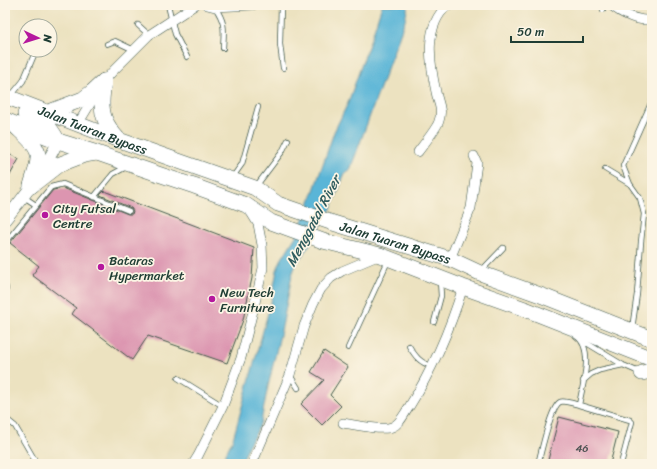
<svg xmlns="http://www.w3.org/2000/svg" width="657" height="469" font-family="Sriracha,sans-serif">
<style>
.water{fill:#5ab5d7;stroke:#3c7986}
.building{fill:#dc95b0}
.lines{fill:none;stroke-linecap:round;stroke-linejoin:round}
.service-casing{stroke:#3e5649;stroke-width:6}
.minor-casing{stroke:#3e5649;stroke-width:10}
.tertiary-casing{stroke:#3e5649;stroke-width:12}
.trunk-casing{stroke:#3e5649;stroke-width:16}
.service{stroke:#fff;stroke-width:4.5}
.minor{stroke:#fff;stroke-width:9}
.tertiary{stroke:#fff;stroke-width:11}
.trunk{stroke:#fff;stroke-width:15}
.poi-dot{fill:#b5179e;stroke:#fcf5e5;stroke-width:1.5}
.labels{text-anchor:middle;stroke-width:3.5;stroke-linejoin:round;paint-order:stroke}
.number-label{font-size:11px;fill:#4e5353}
.street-label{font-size:13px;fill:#1f3d34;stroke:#fcf5e5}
.poi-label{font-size:13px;fill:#1f3d34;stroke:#fcf5e5;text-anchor:start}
.water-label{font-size:14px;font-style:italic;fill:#2e5b5d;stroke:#fcf5e5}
</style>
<rect width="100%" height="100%" fill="#fcf5e5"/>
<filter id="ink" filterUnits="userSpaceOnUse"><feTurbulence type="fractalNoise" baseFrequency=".025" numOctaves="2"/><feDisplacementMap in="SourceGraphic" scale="8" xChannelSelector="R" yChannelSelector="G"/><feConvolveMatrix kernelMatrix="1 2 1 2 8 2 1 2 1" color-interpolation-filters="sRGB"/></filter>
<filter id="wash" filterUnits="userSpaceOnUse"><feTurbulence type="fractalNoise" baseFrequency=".012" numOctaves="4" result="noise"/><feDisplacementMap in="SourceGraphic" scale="16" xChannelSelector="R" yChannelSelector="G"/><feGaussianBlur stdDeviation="0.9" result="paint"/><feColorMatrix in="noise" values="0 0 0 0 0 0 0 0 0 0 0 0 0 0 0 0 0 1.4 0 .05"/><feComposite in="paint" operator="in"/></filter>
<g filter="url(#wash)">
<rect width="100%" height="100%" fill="#ece2c0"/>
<!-- water -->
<path class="water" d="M382,5H408L405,20L350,170L345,173L332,207L314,239L296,264L292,275L283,322L267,391L261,422L256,433L249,444L241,464H219L224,457L233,439L271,302L277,270L281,260L296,236L311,199L334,132L348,103L374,30Z"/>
<g id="blocks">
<!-- building -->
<path class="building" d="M5,152L19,159L5,184Z
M63,188L128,214H132L133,211L131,208L100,195L104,191L254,248L252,278L243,320L227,363L148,336L132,360L72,314L76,308L32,275L39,266L10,243L53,190Z
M324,351L348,367L330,395L341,406L322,425L301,404L324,380L311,372Z
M559,417L618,432L610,464H547Z"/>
</g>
</g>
<g filter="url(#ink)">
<use href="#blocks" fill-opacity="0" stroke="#3e5649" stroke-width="1"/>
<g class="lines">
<!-- service casing -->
<g class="service-casing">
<path id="service" d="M168,5L175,34L187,57
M281,5L280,44L283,68
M602,5L603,10
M215,7C226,24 224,29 223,48
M138,25L149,35
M107,44L115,41L134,50
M11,96L23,81L34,55
M605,169L630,184
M232,178L242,164L258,107
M257,185L282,152L288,140
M24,197L36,205
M94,197L113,174L126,167
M5,243L51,187L63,184L129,211
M481,271L503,248
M5,285L6,289
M434,322L441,296L440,281
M632,329L637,294L641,242L644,214L640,198L630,184L623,166L652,101
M576,336C595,348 582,387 579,405L630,420L632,422L621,464
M580,339L623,365L639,372
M409,346C415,356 420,363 432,366
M348,348L388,261
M290,375L298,388
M178,378L223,406
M583,381L591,374L600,370L623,365
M5,418L15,426L37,464
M538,464C541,453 551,406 560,402C564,400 575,404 579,405"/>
</g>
<!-- minor casing -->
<g class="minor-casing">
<path id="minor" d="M207,5L215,7L253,5
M611,5C620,13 640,23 652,19
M78,124L104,81L113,71L149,35L195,5
M418,152C423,145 437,128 439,121C443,109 438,103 436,92C430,64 423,26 448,5
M450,259L471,208L477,163L474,156
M343,423C355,425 382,431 392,427C400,424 404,414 409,407C433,369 450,329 463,287
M193,464L198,456L223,406L241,358L254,307L263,268L262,245L258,224L250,211
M252,464L290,375L304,326L313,304L321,289L331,278L342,271L380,255"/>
</g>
<!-- tertiary casing -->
<g class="tertiary-casing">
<path id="tertiary" d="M5,220C25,195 45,170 58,141"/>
</g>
<!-- trunk casing -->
<g class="trunk-casing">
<g id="trunk">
<path d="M104,81C102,97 99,113 109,127C112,132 115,136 119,140"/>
<path id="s1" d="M5,96L119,140L255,188L278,204L330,222L450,259L480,273L543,296L652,339"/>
<path d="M49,112L83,99L92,92L104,81"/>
<path d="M25,114C46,122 47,122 58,141"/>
<path d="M5,120L58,141L97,153L161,175L194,186L246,205L271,222L323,241L380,255L463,287L525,309L652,359"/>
<path d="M15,126C23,134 40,146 38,158C38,167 33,177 31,186"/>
<path d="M31,186L58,165L84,155L96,153"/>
<path d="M642,373L651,371L652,369"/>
</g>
</g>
<!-- service -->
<use href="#service" class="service"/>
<!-- minor -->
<use href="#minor" class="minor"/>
<!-- tertiary -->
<use href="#tertiary" class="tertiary"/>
<!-- trunk -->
<use href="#trunk" class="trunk"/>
</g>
</g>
<!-- markers -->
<g class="poi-dot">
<circle cx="45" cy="215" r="4"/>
<circle cx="101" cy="267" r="4"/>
<circle cx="212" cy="299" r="4"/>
</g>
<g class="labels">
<!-- number labels -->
<g class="number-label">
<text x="582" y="452">46</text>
</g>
<!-- street labels -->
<g class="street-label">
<text dy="5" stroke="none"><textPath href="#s1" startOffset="94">Jalan Tuaran Bypass</textPath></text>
<text dy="5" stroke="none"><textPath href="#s1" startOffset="418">Jalan Tuaran Bypass</textPath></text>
</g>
<!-- poi labels -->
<g class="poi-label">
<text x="53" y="213">City Futsal<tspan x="53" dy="15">Centre</tspan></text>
<text x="109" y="265">Bataras<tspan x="109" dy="15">Hypermarket</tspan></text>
<text x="220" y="297">New Tech<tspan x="220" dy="15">Furniture</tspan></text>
</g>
<!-- water labels -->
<g class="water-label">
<text transform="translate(313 221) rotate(-62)" y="5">Menggatal River</text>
</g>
</g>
<!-- margin -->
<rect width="657" height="469" fill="none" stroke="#fcf5e5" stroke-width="20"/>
<!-- north arrow -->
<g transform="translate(38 38) rotate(94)"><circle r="19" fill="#fcf5e5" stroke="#a4ab9e"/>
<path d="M0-3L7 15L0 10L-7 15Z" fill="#b5179e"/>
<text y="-6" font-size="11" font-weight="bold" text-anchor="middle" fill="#1f3d34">N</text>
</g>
<!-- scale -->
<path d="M511 36v6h72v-6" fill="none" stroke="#1f3d34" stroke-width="2"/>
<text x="517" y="36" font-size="12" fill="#1f3d34" stroke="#fcf5e5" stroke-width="3" paint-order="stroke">50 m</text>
</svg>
